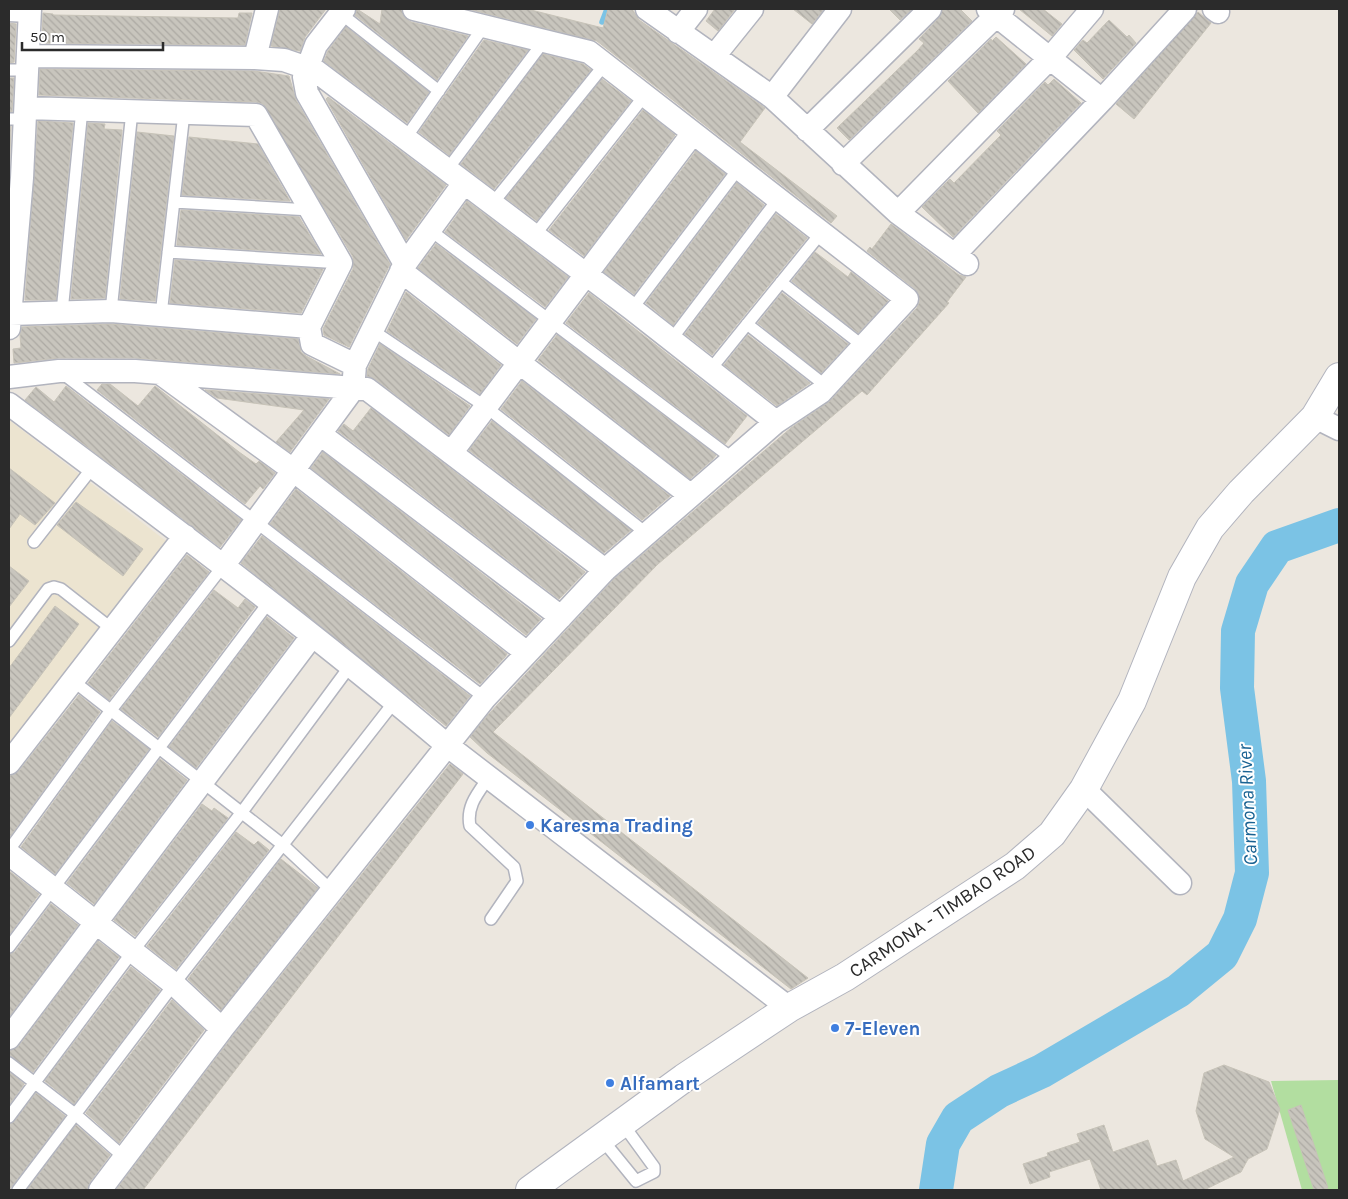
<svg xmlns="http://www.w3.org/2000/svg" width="1348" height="1199" font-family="Karla,sans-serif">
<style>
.education{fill:#ece4d0}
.grass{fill:#b2dea0}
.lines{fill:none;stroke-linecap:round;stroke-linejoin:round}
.stream{stroke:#7bc3e5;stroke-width:5.5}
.river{stroke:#7bc3e5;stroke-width:34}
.building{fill:url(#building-back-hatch);stroke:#c7c3b8}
.service-casing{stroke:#b2b4be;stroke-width:14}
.minor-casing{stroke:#b2b4be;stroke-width:25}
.secondary-casing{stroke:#b2b4be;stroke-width:30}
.service{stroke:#fff;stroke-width:11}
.minor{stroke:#fff;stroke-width:22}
.secondary{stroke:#fff;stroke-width:28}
.shop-dot{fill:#3f7fe0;stroke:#fff;stroke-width:2}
.labels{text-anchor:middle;stroke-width:4;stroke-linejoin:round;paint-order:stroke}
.shop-label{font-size:19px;font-weight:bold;fill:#366cbe;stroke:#fff;text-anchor:start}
.street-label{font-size:19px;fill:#2b2b2b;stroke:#fff}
.water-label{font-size:20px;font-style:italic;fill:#196292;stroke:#fff}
</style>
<defs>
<pattern id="building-back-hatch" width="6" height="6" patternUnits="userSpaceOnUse" patternTransform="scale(1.25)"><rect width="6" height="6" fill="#c8c5bd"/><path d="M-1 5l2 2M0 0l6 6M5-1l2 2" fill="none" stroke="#aca9a3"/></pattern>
</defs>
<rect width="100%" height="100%" fill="#ece7df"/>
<!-- education -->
<path class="education" d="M9,420L166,541L9,747Z"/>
<!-- grass -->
<path class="grass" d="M1339,1080V1190H1302L1271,1081Z"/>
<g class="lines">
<!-- stream -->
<path class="stream" d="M602,22L607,9"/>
<!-- river -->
<path class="river" d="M936,1190L943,1144L958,1118L999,1091L1042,1071L1178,991L1222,955L1240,919L1252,873L1249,781L1237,688L1238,631L1252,584L1277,547L1339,525"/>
</g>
<!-- building -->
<path class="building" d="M280,9H326L305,37L300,51L271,46Z
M357,9L380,24L382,9H401L405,18L411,22L468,36L437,80L355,15Z
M468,9H527L603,28L608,9H632L639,20L765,108L740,142L837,216L831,223L597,41Z
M715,9H735L718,31L706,21Z
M793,9H824L812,24Z
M889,9H912L900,20Z
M943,9H960L972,21L849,140L837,128L918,50L924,43L919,39L939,18Z
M1019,9H1043L1062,24L1052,36Z
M1198,12L1211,23L1134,119L1116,104Z
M43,13L53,14V15L238,18L239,13H252L245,45L42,43Z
M1109,20L1127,37L1129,35L1136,43L1103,79L1074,50L1083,40L1087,43Z
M9,23L16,24L14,62L9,63Z
M346,27L429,92L407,123L324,61L328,51Z
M996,37L1026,64L978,113L948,81L991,39L992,41Z
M484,40L528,50L449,155L419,132Z
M543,54L583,64L591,70L494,189L461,164Z
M40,69L254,71L289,76L296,100L390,264L349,347L324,335L323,329L353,269V257L263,104L256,102L39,95Z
M9,78H14L12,112H9Z
M602,79L631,101L537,221L506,198Z
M1054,79L1081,103L953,237L922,207L950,179L954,183L1001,135L997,131L1045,82L1048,85Z
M328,97L446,185L406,240L326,99Z
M643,110L675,135L584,256L549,230Z
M38,121L73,123L56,300H25Z
M88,123L105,124L104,129L122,130L105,298L71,299Z
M9,126H11L9,177Z
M137,132L174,136L155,301L120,299Z
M189,137L258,144L290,201L182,195Z
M696,151L725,174L634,294L604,272Z
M737,183L764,205L673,325L646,303Z
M467,201L568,277L545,307L445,232Z
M181,210L299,217L321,254L177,245Z
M776,214L807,238L712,355L685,334Z
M891,224L959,275L966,277L947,302L949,303L867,395L862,391L658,564L493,732L808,978L791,989L487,753L470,737L488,715L614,579L791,428L830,401L917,308L920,301L915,289L867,251L870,247L872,249Z
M436,244L536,319L517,344L418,268Z
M815,252L848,277L851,272L888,301L858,333L792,281Z
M175,260L323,269L301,313L170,303Z
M406,292L501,365L480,394L387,331Z
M589,293L747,416L725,444L566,323Z
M782,293L848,344L821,373L758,323Z
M111,324L298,339L301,352L306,356L340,374L135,358H59L14,363L13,349L21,348L20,335L22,327Z
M557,335L716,455L713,459L690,479L538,360Z
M748,335L810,383L777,406L724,365Z
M380,344L470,406L449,435L375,379L367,376L368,369Z
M522,381L670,496L642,520L501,409Z
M102,384H110L138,406L155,386L239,452L256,464L259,461L275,473L263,489L260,486L245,504L97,390Z
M66,386L241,520L220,547L25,400L36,387L54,402Z
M205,390L329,399L290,452L276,442L304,410L217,398Z
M371,408L443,463L585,572L559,599L338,431L344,424L353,431Z
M492,421L631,530L604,553L469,450Z
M323,452L541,619L526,635L311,468Z
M9,468L55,503L35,525L20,514L9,529Z
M296,489L507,654L505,657L480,684L270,524Z
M76,502L143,549L123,576L57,525Z
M262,536L470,696L446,726L241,563Z
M187,555L209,572L109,700L88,683Z
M9,566L29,581L9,607Z
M214,590L238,608L245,599L255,607L158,737L121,709Z
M55,606L79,624L9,718V668Z
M267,617L294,638L196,768L169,747Z
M79,695L100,712L9,838V776L19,771Z
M112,721L149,749L55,874L21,847Z
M160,759L187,780L94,904L67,883Z
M450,764L463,774L143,1190H116L232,1037Z
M202,804L212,811L214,808L228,818L135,936L114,920Z
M236,832L254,845L258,841L269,850L176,969L147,946Z
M281,859L318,888L221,1010L188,979Z
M9,871L39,894L9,935Z
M51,904L78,925L9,1017V954L15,952Z
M98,941L119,957L33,1072L9,1056V1051L19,1046Z
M131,967L160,990L74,1104L45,1081Z
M172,1000L204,1030L119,1143L86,1113Z
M1224,1065L1269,1082L1280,1109L1267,1149L1248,1159L1241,1172L1204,1190H1101L1090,1159L1049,1172L1050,1177L1030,1184L1023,1164L1048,1156L1047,1153L1080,1142L1077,1134L1104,1125L1113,1152L1148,1140L1157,1166L1176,1160L1183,1181L1234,1157L1205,1139L1196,1111L1204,1073Z
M9,1072L24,1084L9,1105Z
M36,1093L65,1116L9,1190V1124L15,1121Z
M1301,1105L1328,1188L1321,1190H1314L1288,1110Z
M76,1125L110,1155L90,1182L87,1190H27Z"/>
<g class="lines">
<!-- service casing -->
<g class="service-casing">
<path id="service" d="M340,13L439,91
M9,70H27
M9,119H25
M405,139L484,26
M447,170L544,41
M174,202L310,210
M492,204L605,64
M430,230L733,459
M534,236L645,95
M168,252L341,263
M781,282L863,346
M632,309L739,168
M111,311L132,111
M62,312L82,109
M161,315L184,113
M747,324L826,386
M372,330L486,407L646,533
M671,340L778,199
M710,370L821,233
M62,373L485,698
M34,542L93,467
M9,641L48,589L54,587L61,589L112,629
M72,680L283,845L332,891
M489,777C478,793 466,806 470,826L514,867L517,881L491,919
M9,850L111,710L223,566
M9,947L269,602
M9,1063L75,1114L125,1158
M9,1117L133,951L242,812L350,666
M601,1138L636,1181L654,1172V1167L622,1123
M18,1190L174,984L395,701"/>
</g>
<!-- minor casing -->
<g class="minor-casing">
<path id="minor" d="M647,9L772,97L898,213L967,264
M988,9L1102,100
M1214,9L1218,12
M9,10L29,11
M678,32L696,9
M715,55L752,9
M28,56L255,58L284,60L316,71L632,309L776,422
M255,58L267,9
M772,97L840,9
M26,108L256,115L341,263L309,327L312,344L355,365
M807,130L930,9
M843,164L1003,9
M898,213L1051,57L1092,9
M955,254L1102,100L1185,9
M405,264L464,183
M401,271L690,495
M10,314L111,311L309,327
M9,328L22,178L30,9
M160,373L293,470L527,653
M9,377L59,371H135L367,389L605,570
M9,404C157,515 306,626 448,746L789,1008
M1315,417L1339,429
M320,434L561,617
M451,453L693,133
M223,566L353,389L355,365L405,264L307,93L304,77L316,45L344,9
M9,763L185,536
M1084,789L1180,883
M9,854L174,984L222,1029
M9,1038L312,636
M100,1190L222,1029L485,698L605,570L776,422L821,392L907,299L589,52L414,9"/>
</g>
<!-- secondary casing -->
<g class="secondary-casing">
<path id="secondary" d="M530,1190L684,1078L789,1008L845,977L1015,866L1052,834L1084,789L1132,701L1182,577L1210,528L1241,492L1315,417L1339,377"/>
</g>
<!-- service -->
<use href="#service" class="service"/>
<!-- minor -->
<use href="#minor" class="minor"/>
<!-- secondary -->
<use href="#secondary" class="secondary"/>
</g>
<!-- markers -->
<g class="shop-dot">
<circle cx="530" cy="825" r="5"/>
<circle cx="835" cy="1028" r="5"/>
<circle cx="610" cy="1083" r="5"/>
</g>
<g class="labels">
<!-- shop labels -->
<g class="shop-label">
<text x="540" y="832">Karesma Trading</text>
<text x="845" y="1035">7-Eleven</text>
<text x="620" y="1090">Alfamart</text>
</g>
<!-- street labels -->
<g class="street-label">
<text transform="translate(942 911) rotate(-34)" y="7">CARMONA - TIMBAO ROAD</text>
</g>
<!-- water labels -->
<g class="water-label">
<text transform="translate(1247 805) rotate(-93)" y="7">Carmona River</text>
</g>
</g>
<!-- border -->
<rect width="1348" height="1199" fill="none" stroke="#2b2b2b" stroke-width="20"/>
<!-- scale -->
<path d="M22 42v8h141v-8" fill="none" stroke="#2b2b2b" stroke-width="2.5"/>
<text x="30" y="42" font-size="15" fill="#2b2b2b" stroke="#ffffff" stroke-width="4" paint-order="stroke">50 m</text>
</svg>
